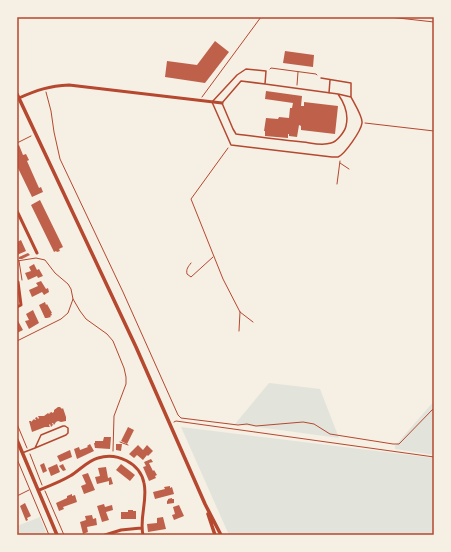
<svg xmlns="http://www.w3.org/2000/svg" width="451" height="552" font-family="Mulish,sans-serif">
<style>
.green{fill:#e2e4dc}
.building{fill:#bf614a}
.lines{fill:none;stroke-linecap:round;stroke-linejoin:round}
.path{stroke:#b5482f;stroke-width:1}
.service{stroke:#b5482f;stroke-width:1.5}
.minor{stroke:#b5482f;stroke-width:3}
.tertiary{stroke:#b5482f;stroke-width:3.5}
.neatline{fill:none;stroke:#b5482f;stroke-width:1.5}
</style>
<rect width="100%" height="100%" fill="#f6efe4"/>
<!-- green -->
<path class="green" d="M269,383L320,389L339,438L235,424Z
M434,401V455L395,449V446Z
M181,427L434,458V535H229Z
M40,517L47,535H17V526Z"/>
<!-- building -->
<path class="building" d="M215,41L229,52L205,83L165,77L167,61L197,65Z
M285,51L314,55L313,67L283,63Z
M266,91L302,96L301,106H304V102L338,106L335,134L301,130V126L299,125L297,137L289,136V134H288V138L265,136V131H264L266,118L278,119L279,117L289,118L290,108H292L293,103L265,99Z
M19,145L23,155L26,154L29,160L27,161L39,188L41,187L43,192L32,197L17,166V146Z
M40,200L63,247L59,249L60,251L57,252L56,251L54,252L31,205Z
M21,240L26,251L17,255V242Z
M28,253L30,255L22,259H19V257Z
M34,264L37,270L39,269L43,276L38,278L37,276L28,280L25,273L31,271L29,267Z
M41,281L46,289L48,288L49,292L44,295L42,292L32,297L29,290L38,286L36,283Z
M45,302L46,305L47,304L52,313H51L52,315L50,316L51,317L47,318H45L39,305Z
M33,310L39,323L29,329L25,321L29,320L26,314Z
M17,319L23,330L17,333Z
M58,407H60L62,409L63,408L66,417V421L61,422L58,421L56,422L54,425L53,423H52L53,425L51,427L50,424L49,425L50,427H45L32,432L29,421H31V422L34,419L35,420H36L35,418L37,417L38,419L39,418L38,416H44L48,413L49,414H50L49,413L52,412V413L54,412V410Z
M128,427L134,430L127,444L121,441Z
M104,437H111L110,449L95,448L94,443H95V441H103Z
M90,444L94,451L77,459L74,449L79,447L80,450L88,447L87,446Z
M116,444H122L121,451L116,450Z
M138,445L143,450L147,445L153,451L148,456L147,455L143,460L137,455L134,458L129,454Z
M70,450L72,457L60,462L57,456Z
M151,459L153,462L149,463L153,471L154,470L157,475L155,476L156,478L149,481L143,467L146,466L144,462Z
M44,463L47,471L43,473L40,465Z
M57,464L60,472L51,476L48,468Z
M63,464L66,470L63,471L59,466Z
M121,464L135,475L130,481L116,470Z
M106,467L108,478L111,477L113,484L109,485V481L97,484L95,477L100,476L98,468Z
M88,473L95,490L84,494L81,486L86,484L82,475Z
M170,486V488L172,487L174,494L155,499L153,492L165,489L164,487Z
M72,494V496L75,495L77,502L63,507L64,509L59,511L56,503L67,498V496Z
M172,498V499H174V503L167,504V501L168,500V499Z
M25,503L31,516L27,518L28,520L26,521L20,506Z
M104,504L105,507L112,505L113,510L106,512L109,520L102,522L97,506Z
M179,505L184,516L174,520L172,515L175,514L173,507Z
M128,510H133V511H136V519H121V512H128Z
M92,515L93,519L96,518L97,525L87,527L88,532L83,534L80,522L86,520L85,516Z
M163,517L166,529L148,532L147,524L157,523V518Z"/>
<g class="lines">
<!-- path -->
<path class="path" d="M389,17L434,22
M270,69L271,68L316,74L317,75
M297,85L298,72
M46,92L51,111L54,132L60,159L123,292L178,415L181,418L238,425L247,424L256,426L303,422L314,424L330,434L393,444H399L434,408
M202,97L261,17
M365,123L434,131
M17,143L31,136
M228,148L191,199L223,279L240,312L253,322
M340,163L349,169
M337,184L340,161
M17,261L36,258L45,260L55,273L68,284L71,289L73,299L68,313L61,319L17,341
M19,261L22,280
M191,263C188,267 186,269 187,274L191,277L213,257
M73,299L80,311L86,319L107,334L113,341L124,368L126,377V384L114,416L113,451
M239,331L240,312
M174,422L176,421L434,457
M17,424L27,448
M120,442L128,445
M30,454L42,485
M17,459L49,535
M45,491L64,535
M17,496L29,490"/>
<!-- service -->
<path class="service" d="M321,78L351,83V97
M241,81L265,84L338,94C345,104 349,114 346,126C345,131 337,142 331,143C322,146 312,143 303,142C281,140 259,137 236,134L233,129L222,103Z
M265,84L266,71L246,69L237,75L212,102L231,145L332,157C334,157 336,157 338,157C345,154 361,131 362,123C363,117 354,103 351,97L338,94
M329,93L330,80
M22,453L35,448L41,435L63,426H65L68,428V433L66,435L35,448"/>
<!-- minor -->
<path class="minor" d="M19,98C37,90 49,86 69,85L222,103
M17,211L37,253
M17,307L21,305L18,282
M39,490C49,486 60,482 70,476C79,471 87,461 98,458C117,452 140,463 144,483C148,500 139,518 143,535
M105,535L121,530L141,528"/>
<!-- tertiary -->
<path class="tertiary" d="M17,94L136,347L205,504L221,535
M17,440L57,535
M208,514L215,535"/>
</g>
<!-- border -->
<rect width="451" height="552" fill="none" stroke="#f6efe4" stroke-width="36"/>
<rect x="18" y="18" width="415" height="516" class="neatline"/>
</svg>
